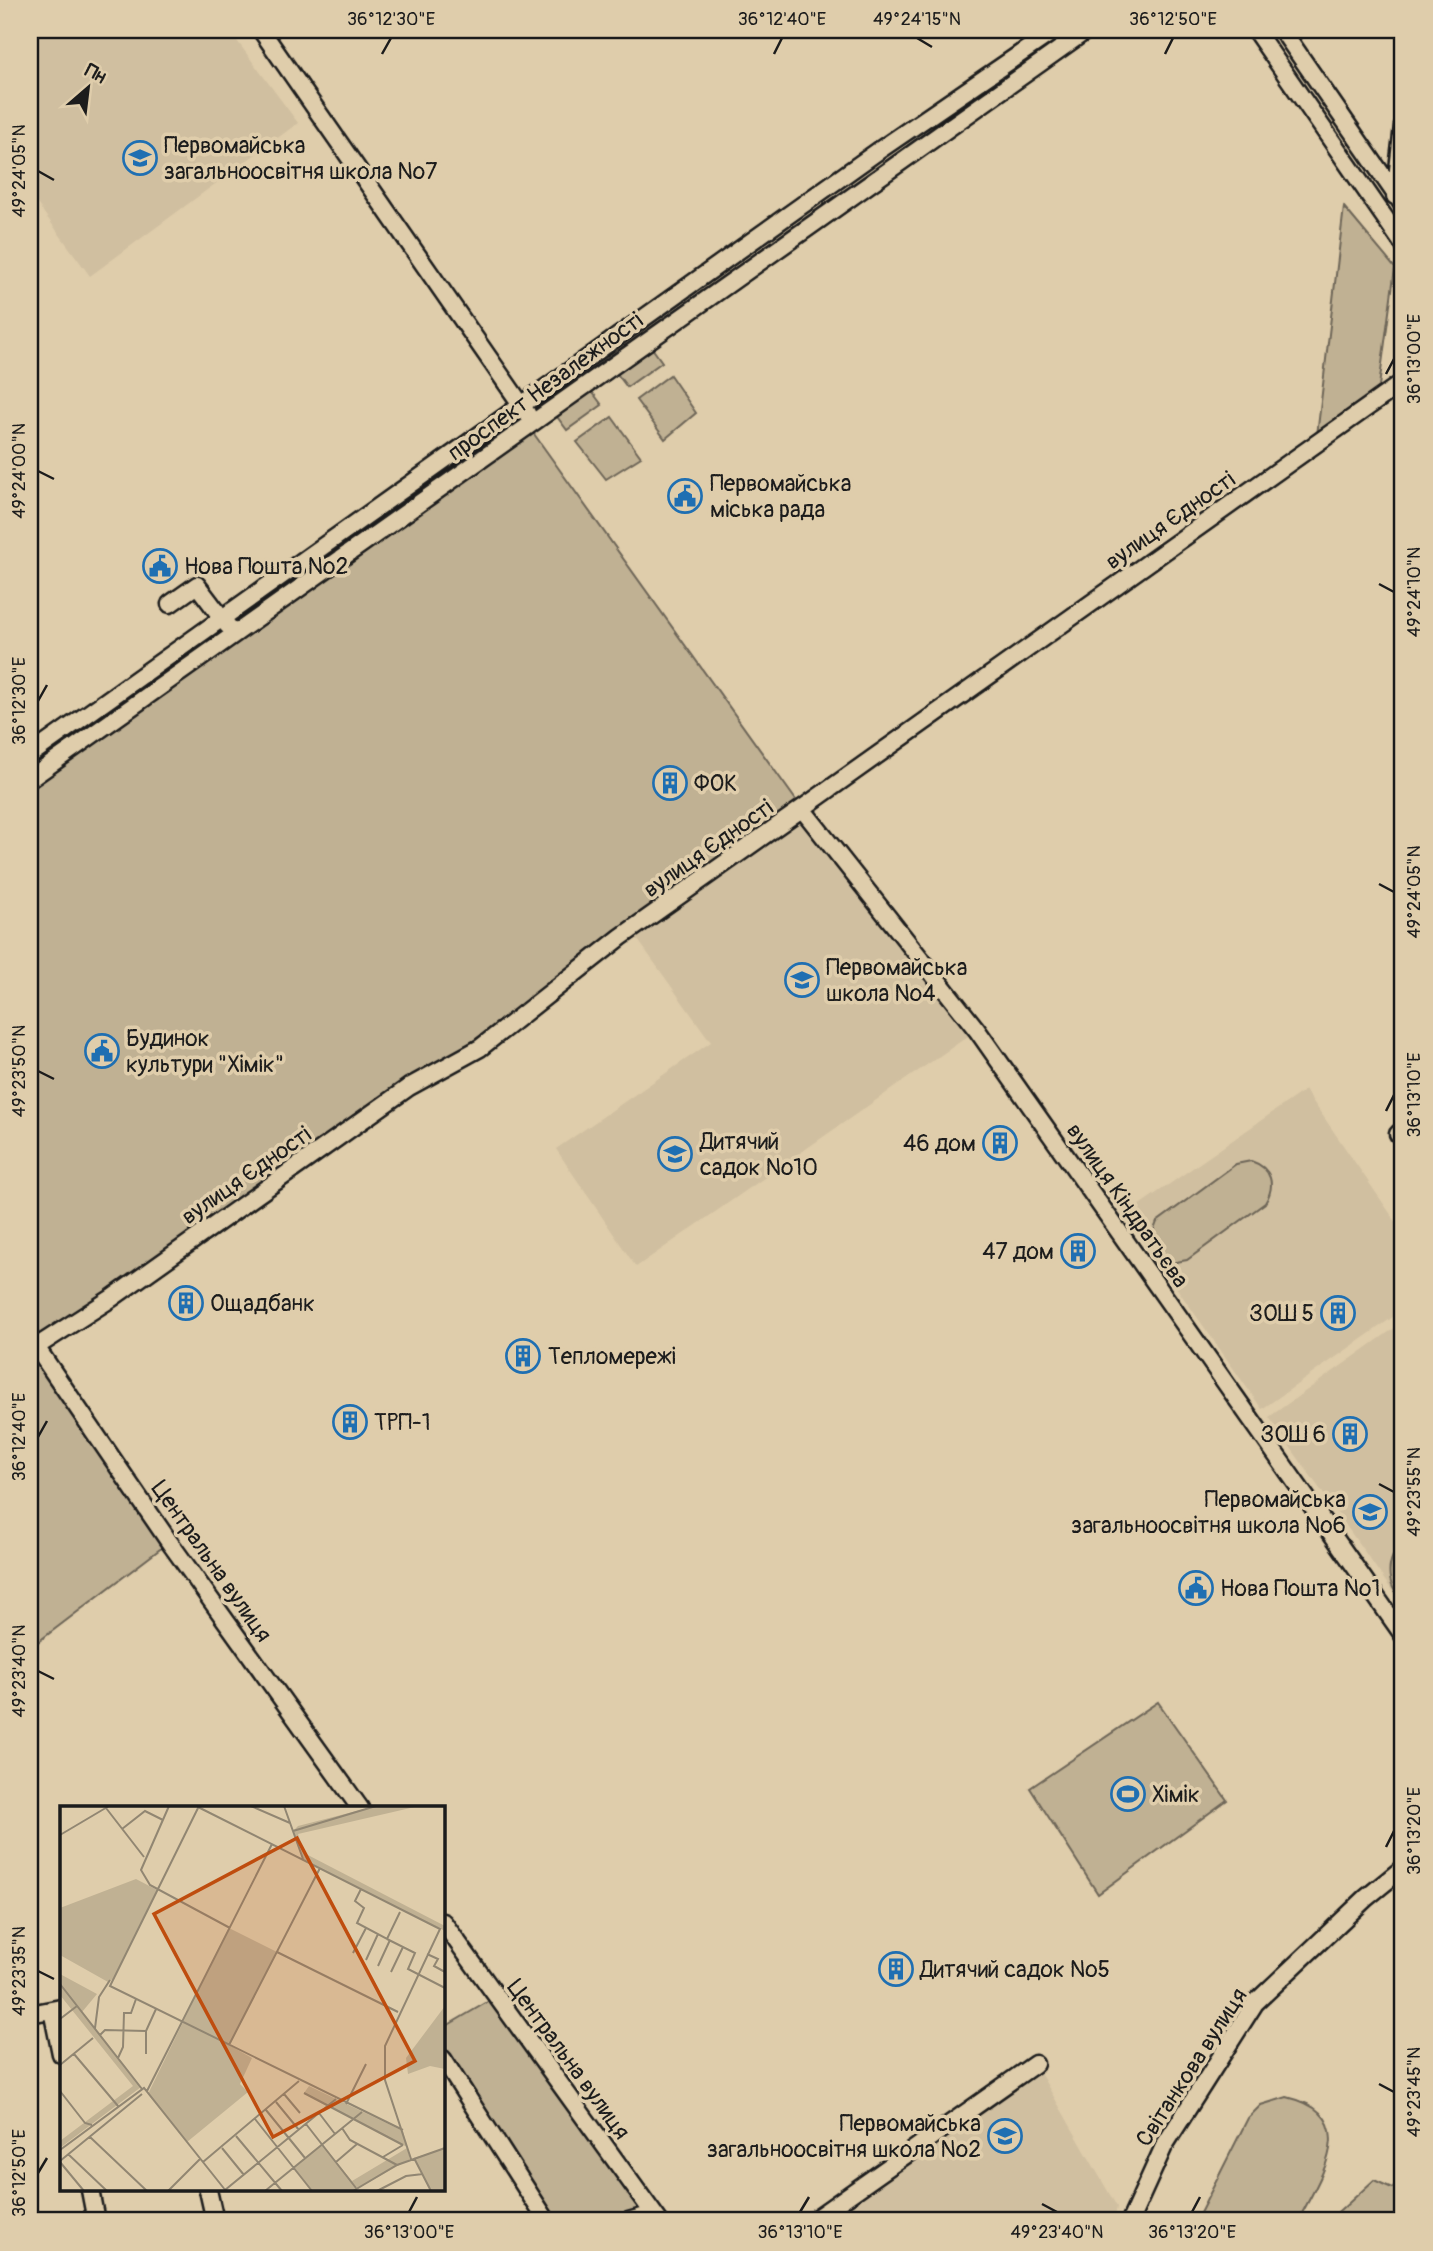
<svg xmlns="http://www.w3.org/2000/svg" width="1433" height="2251" font-family="Pangolin,sans-serif">
<style>
.built{fill:#d0bfa0}
.green{fill:#c0b193;stroke:#6e6658;stroke-width:2}
.lines{fill:none;stroke-linecap:round;stroke-linejoin:round}
.minor-casing{stroke:#1c1c1c;stroke-width:21}
.minor{stroke:#dfcdab;stroke-width:16}
.ticks{fill:none;stroke:#1c1c1c;stroke-width:2.5}
.labels{text-anchor:middle;stroke-width:7;stroke-linejoin:round;paint-order:stroke}
.poi-label{font-size:23px;fill:#1c1c1c;stroke:#dfcdab;text-anchor:start}
.street-label{font-size:23px;fill:#1c1c1c;stroke:#dfcdab}
.inset-road{fill:none;stroke:#918672;stroke-width:2}
.view{fill:#bf4d0f;fill-opacity:0.15;stroke:#bf4d0f;stroke-width:3.5}
.inset-edge{fill:none;stroke:#1c1c1c;stroke-width:3.5}
.neatline{fill:none;stroke:#1c1c1c;stroke-width:2.5}
.ticks-label{font-size:18px;text-anchor:middle;fill:#1c1c1c}
</style>
<rect width="100%" height="100%" fill="#dfcdab"/>
<filter id="ink" filterUnits="userSpaceOnUse"><feTurbulence type="fractalNoise" baseFrequency=".0143" numOctaves="2"/><feDisplacementMap in="SourceGraphic" scale="14" xChannelSelector="R" yChannelSelector="G"/><feConvolveMatrix kernelMatrix="1 2 1 2 8 2 1 2 1" color-interpolation-filters="sRGB"/></filter>
<g filter="url(#ink)">
<!-- built -->
<path class="built" d="M30,30H229L298,123L90,276L30,194Z
M803,810L977,1030L636,1267L556,1149L711,1042L631,930Z
M1305,1090L1403,1232V1310L1262,1409L1125,1215Z
M1403,1322V1606L1269,1417Z
M1035,2064L1117,2207L1114,2221H812Z"/>
<!-- green -->
<path class="green" d="M1344,207L1395,268L1377,401L1316,444Z
M647,341L662,362L627,387L612,367Z
M670,375L696,413L665,439L636,400Z
M587,385L602,405L567,430L552,410Z
M612,417L641,457L606,479L577,442Z
M529,427L803,810L37,1346L168,1543L30,1648V782Z
M1251,1161C1272,1168 1276,1185 1265,1203L1187,1260L1171,1263L1155,1254L1150,1240L1157,1222L1236,1164Z
M1403,1543V1600C1385,1585 1385,1559 1403,1543Z
M1158,1702L1227,1800L1098,1894L1030,1788Z
M496,1997L659,2221H547L443,2059V2028Z
M1287,2097C1364,2115 1321,2176 1298,2221H1196L1248,2118L1261,2105Z
M1374,2180L1392,2188L1403,2180V2221H1329Z"/>
<g class="lines">
<!-- minor casing -->
<g class="minor-casing">
<path id="minor" d="M261,30L527,413
M1255,30L1403,244
M1282,30L1403,205
M1395,196L1403,126
M170,604L197,585L228,626
M30,755L881,149L1055,30
M30,779L1087,30
M803,810L977,1030L1403,1635
M1398,1134L1403,1130
M30,1338L170,1543L360,1808
M36,1347L112,1298L409,1087L480,1048L621,937L1403,382
M443,1922L659,2221
M52,2010L61,2054
M30,2014L61,2008
M443,2059L547,2221
M90,2190L96,2221
M208,2190L215,2221
M628,2221L653,2214
M812,2221L1035,2064
M1130,2221L1164,2146L1255,2003L1366,1898L1403,1868"/>
</g>
<!-- minor -->
<use href="#minor" class="minor"/>
</g>
</g>
<!-- ticks -->
<path class="ticks" d="M917,38L932,47M382,54L391,38M774,54L782,38M1165,54L1173,38M38,171L54,180M1386,374L1394,359M38,471L54,479M1379,584L1394,592M38,701L47,685M1379,884L1394,892M38,1071L54,1079M1386,1111L1394,1095M38,1437L47,1421M1379,1484L1394,1492M38,1671L54,1679M1386,1847L1394,1831M38,1971L54,1979M1379,2084L1394,2092M38,2173L47,2158M1042,2204L1057,2212M409,2212L417,2197M800,2212L809,2197M1192,2212L1200,2197"/>
<!-- icons -->
<defs>
<g id="school-ring" transform="scale(1.75)"><circle r="9.5" fill="#dfcdab" stroke="#1f6fb2" stroke-width="1.5"/><path d="M0-5L7-2L0 1L-7-2ZM-4 1L0 2.5L4 1V4Q0 6-4 4Z" fill="#1f6fb2"/></g>
<g id="civic-ring" transform="scale(1.75)"><circle r="9.5" fill="#dfcdab" stroke="#1f6fb2" stroke-width="1.5"/><path d="M-.6-6.5H3V-4.5H.6V-3L4-1V1h2V6H-6V1h2V-1L-.6-3ZM-1.2 2.5V6h2.4V2.5Z" fill="#1f6fb2"/></g>
<g id="building-ring" transform="scale(1.75)"><circle r="9.5" fill="#dfcdab" stroke="#1f6fb2" stroke-width="1.5"/><path d="M-4-6H4V6H1V3H-1V6H-4ZM-2.5-4.3h1.7v1.8h-1.7ZM.8-4.3h1.7v1.8H.8ZM-2.5-1h1.7V.8h-1.7ZM.8-1h1.7V.8H.8Z" fill="#1f6fb2"/></g>
<g id="stadium-ring" transform="scale(1.75)"><circle r="9.5" fill="#dfcdab" stroke="#1f6fb2" stroke-width="1.5"/><path d="M0-5a6.5 5 0 1 0 0 10a6.5 5 0 1 0 0-10ZM-3.5-1.8h7v3.6h-7Z" fill="#1f6fb2"/></g>
</defs>
<g fill-rule="evenodd">
<use href="#school-ring" x="140" y="158"/>
<use href="#civic-ring" x="685" y="496"/>
<use href="#civic-ring" x="160" y="566"/>
<use href="#building-ring" x="670" y="783"/>
<use href="#school-ring" x="802" y="980"/>
<use href="#civic-ring" x="102" y="1051"/>
<use href="#building-ring" x="1000" y="1143"/>
<use href="#school-ring" x="675" y="1154"/>
<use href="#building-ring" x="1078" y="1251"/>
<use href="#building-ring" x="186" y="1303"/>
<use href="#building-ring" x="1338" y="1313"/>
<use href="#building-ring" x="523" y="1356"/>
<use href="#building-ring" x="350" y="1422"/>
<use href="#building-ring" x="1350" y="1434"/>
<use href="#school-ring" x="1370" y="1512"/>
<use href="#civic-ring" x="1196" y="1588"/>
<use href="#stadium-ring" x="1128" y="1794"/>
<use href="#building-ring" x="896" y="1969"/>
<use href="#school-ring" x="1005" y="2136"/>
</g>
<g class="labels">
<!-- poi labels -->
<g class="poi-label">
<text x="164" y="153">Первомайська<tspan x="164" dy="26">загальноосвітня школа №7</tspan></text>
<text x="710" y="491">Первомайська<tspan x="710" dy="26">мiська рада</tspan></text>
<text x="184" y="574">Нова Пошта №2</text>
<text x="694" y="791">ФОК</text>
<text x="826" y="975">Первомайська<tspan x="826" dy="26">школа №4</tspan></text>
<text x="126" y="1046">Будинок<tspan x="126" dy="26">культури "Хімік"</tspan></text>
<text x="700" y="1149">Дитячий<tspan x="700" dy="26">садок №10</tspan></text>
<text x="976" y="1151" text-anchor="end">46 дом</text>
<text x="1054" y="1259" text-anchor="end">47 дом</text>
<text x="210" y="1311">Ощадбанк</text>
<text x="1314" y="1321" text-anchor="end">ЗОШ 5</text>
<text x="548" y="1364">Тепломережі</text>
<text x="374" y="1430">ТРП-1</text>
<text x="1326" y="1442" text-anchor="end">ЗОШ 6</text>
<text x="1346" y="1507" text-anchor="end">Первомайська<tspan x="1346" dy="26">загальноосвітня школа №6</tspan></text>
<text x="1220" y="1596">Нова Пошта №1</text>
<text x="1152" y="1802">Хімік</text>
<text x="920" y="1977">Дитячий садок №5</text>
<text x="981" y="2131" text-anchor="end">Первомайська<tspan x="981" dy="26">загальноосвітня школа №2</tspan></text>
</g>
<!-- street labels -->
<g class="street-label">
<text transform="translate(545 386) rotate(-36)" y="8">проспект Незалежності</text>
<text transform="translate(1170 520) rotate(-35)" y="8">вулиця Єдності</text>
<text transform="translate(708 848) rotate(-35)" y="8">вулиця Єдності</text>
<text transform="translate(246 1175) rotate(-35)" y="8">вулиця Єдності</text>
<text transform="translate(1128 1205) rotate(55)" y="8">вулиця Кіндратьєва</text>
<text transform="translate(212 1561) rotate(55)" y="8">Центральна вулиця</text>
<text transform="translate(569 2059) rotate(54)" y="8">Центральна вулиця</text>
<text transform="translate(1191 2067) rotate(-57)" y="8">Світанкова вулиця</text>
</g>
</g>
<!-- overview -->
<g transform="translate(60 1806)">
<rect width="385" height="385" fill="#dfcdab"/>
<path d="M316,0H359L238,28L244,47L385,120V125L243,54L233,25L238,20ZM76,73L97,84L53,173L48,176L0,149V102ZM169,122L217,146L169,239L192,252L180,278L188,286L127,336L88,288ZM0,168L37,188L22,206L81,281L0,342V335L73,280L0,189ZM385,200V263L370,260L348,268L346,252ZM249,280L343,325L347,341L244,287ZM262,338L292,375L347,342L350,353L293,385H252L234,362ZM385,342V385H371L354,352Z" fill="#c0b193"/>
<path class="inset-road" d="M109,0L81,64L90,79L170,122M139,0L50,180L343,324M191,0L230,17M224,0L243,53M138,1L380,123L325,240V274L351,353M46,2L84,51M62,23L85,5L103,14M233,25L316,0M0,29L49,0M301,83L295,95L304,102L297,117L327,133L340,106M327,133L355,147L348,163L385,182M217,146L338,206M293,147L306,122M367,148L378,153L374,160L385,166M306,154L318,128M318,160L330,134M331,166L343,141M0,178L82,283M0,213L17,200M35,222L39,191L50,174M40,229L45,224L86,225M169,239L260,62M14,248L58,300M86,248V225L96,203M58,252L63,241L64,207H71L76,193M0,259L33,232M0,285L25,317L32,319M87,285L212,38M244,287L343,339M224,288L240,307M216,296L239,324M286,298L306,258M206,304L245,352M259,307L275,328M195,313L252,385M246,318L296,382M282,322L290,334L337,359M176,330L222,385M30,331L87,385M162,342L184,369M0,344L84,282L166,385M8,348L47,385M323,351L343,339M354,352L371,385M0,355L82,288M0,356L24,385M143,356L239,275M276,356L297,338M165,384L276,293M108,385L140,353M205,385L302,306M293,385L337,359L385,342M317,385L346,370L363,368"/>
<path class="view" d="M237,32L355,255L213,331L94,108Z"/>
<rect width="385" height="385" class="inset-edge"/>
</g>
<!-- margin -->
<rect width="1433" height="2251" fill="none" stroke="#dfcdab" stroke-width="77"/>
<!-- north arrow -->
<g transform="translate(88 88) rotate(28)" stroke="#dfcdab" stroke-width="5" paint-order="stroke">
<path d="M0-5L12 26L0 18L-12 26Z" fill="#1c1c1c"/>
<text y="-10" font-size="19" font-weight="bold" text-anchor="middle" fill="#1c1c1c">Пн</text>
</g>
<rect x="38" y="38" width="1356" height="2174" class="neatline"/>
<g class="ticks-label">
<text x="391" y="25">36°12'30"E</text>
<text x="782" y="25">36°12'40"E</text>
<text x="917" y="25">49°24'15"N</text>
<text x="1173" y="25">36°12'50"E</text>
<text transform="translate(19 171) rotate(-90)" y="6">49°24'05"N</text>
<text transform="translate(1414 359) rotate(-90)" y="6">36°13'00"E</text>
<text transform="translate(19 471) rotate(-90)" y="6">49°24'00"N</text>
<text transform="translate(1414 592) rotate(-90)" y="6">49°24'10"N</text>
<text transform="translate(19 701) rotate(-90)" y="6">36°12'30"E</text>
<text transform="translate(1414 892) rotate(-90)" y="6">49°24'05"N</text>
<text transform="translate(19 1071) rotate(-90)" y="6">49°23'50"N</text>
<text transform="translate(1414 1095) rotate(-90)" y="6">36°13'10"E</text>
<text transform="translate(19 1437) rotate(-90)" y="6">36°12'40"E</text>
<text transform="translate(1414 1492) rotate(-90)" y="6">49°23'55"N</text>
<text transform="translate(19 1671) rotate(-90)" y="6">49°23'40"N</text>
<text transform="translate(1414 1831) rotate(-90)" y="6">36°13'20"E</text>
<text transform="translate(19 1971) rotate(-90)" y="6">49°23'35"N</text>
<text transform="translate(1414 2092) rotate(-90)" y="6">49°23'45"N</text>
<text transform="translate(19 2173) rotate(-90)" y="6">36°12'50"E</text>
<text x="409" y="2238">36°13'00"E</text>
<text x="800" y="2238">36°13'10"E</text>
<text x="1057" y="2238">49°23'40"N</text>
<text x="1192" y="2238">36°13'20"E</text>
</g>
</svg>
